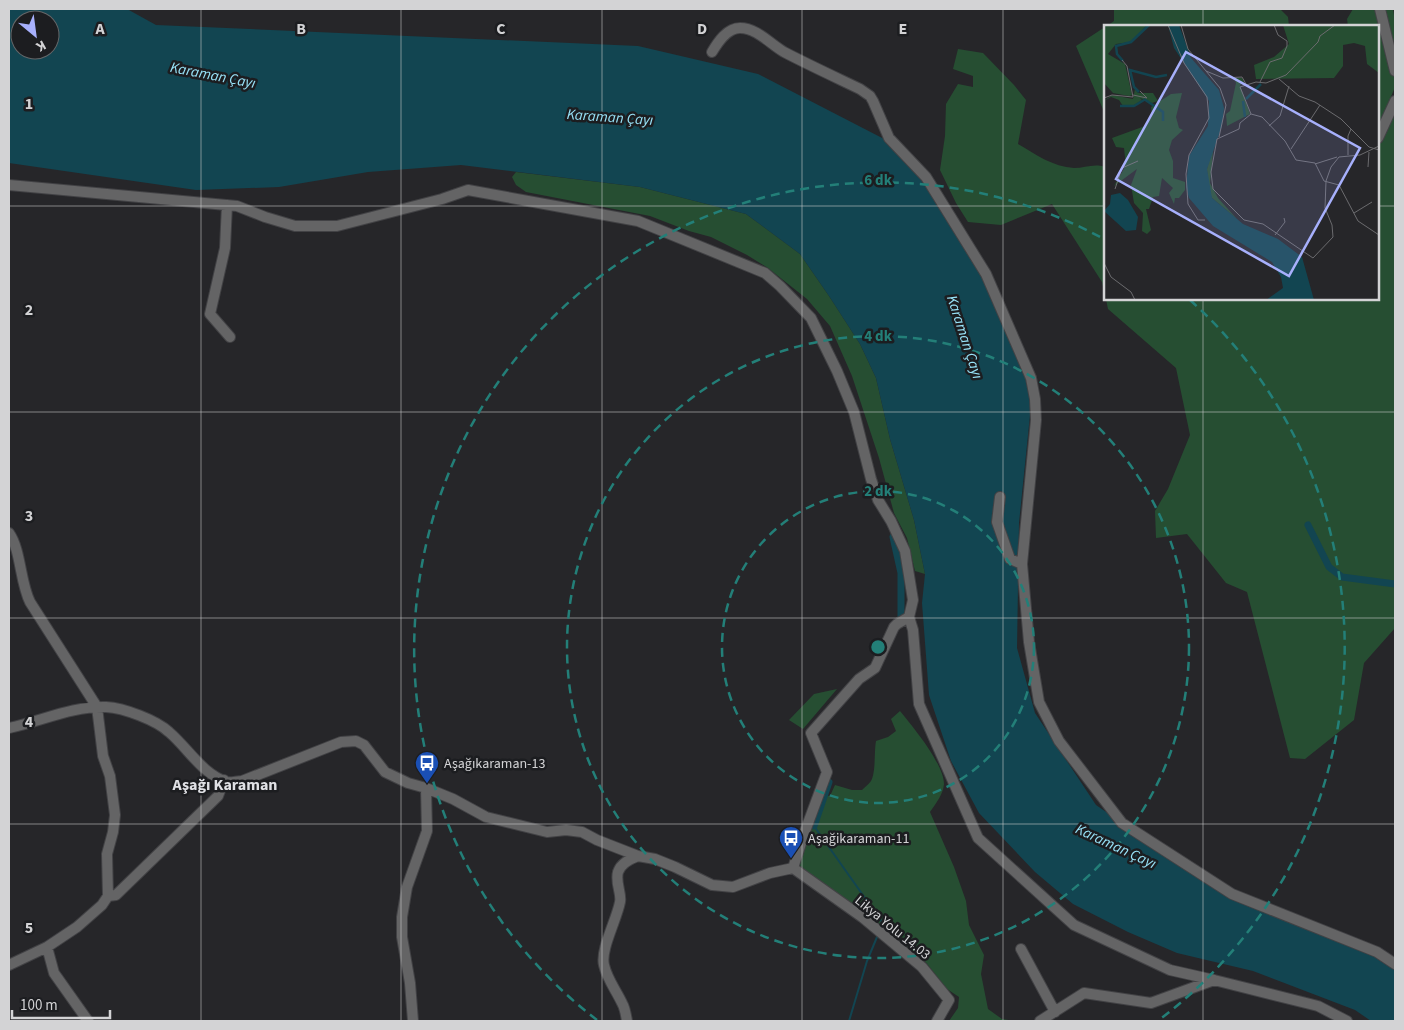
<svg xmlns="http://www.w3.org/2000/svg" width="1404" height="1030" font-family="'Source Sans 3',sans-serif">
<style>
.green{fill:#264e32}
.water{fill:#124551;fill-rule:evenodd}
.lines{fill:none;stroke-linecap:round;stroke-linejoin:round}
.stream{stroke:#124551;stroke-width:2}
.canal{stroke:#124551;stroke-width:7}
.minor-casing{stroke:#424245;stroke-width:12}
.minor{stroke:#646465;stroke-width:10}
.grid{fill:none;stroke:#d3d3d5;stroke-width:1;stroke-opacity:0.55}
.ring{fill:none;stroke:#237f78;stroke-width:2.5;stroke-dasharray:9 6}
.labels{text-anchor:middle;stroke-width:5;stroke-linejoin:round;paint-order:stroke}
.poi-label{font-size:14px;fill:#d3d3d5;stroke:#1c1d20;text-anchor:start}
.street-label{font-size:14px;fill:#d3d3d5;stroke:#1c1d20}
.water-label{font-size:15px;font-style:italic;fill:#98e3f8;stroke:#1c1d20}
.quarter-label{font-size:16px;font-weight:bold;fill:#e0e1e5;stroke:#1c1d20}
.inset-river{fill:none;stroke:#124551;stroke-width:2.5}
.inset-road{fill:none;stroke:#6b6b6e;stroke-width:1}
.view{fill:#a7b0fc;fill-opacity:0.15;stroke:#a7b0fc;stroke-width:2.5}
.inset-edge{fill:none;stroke:#d3d3d5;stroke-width:2.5}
.grid-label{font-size:16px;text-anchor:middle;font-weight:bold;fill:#d3d3d5;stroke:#1c1d20;stroke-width:5;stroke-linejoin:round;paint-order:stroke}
.centre{fill:#237f78;stroke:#1c1d20;stroke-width:2.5}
.ring-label{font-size:15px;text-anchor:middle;font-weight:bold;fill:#237f78;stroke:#1c1d20;stroke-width:5;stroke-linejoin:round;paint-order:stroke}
</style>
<rect width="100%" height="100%" fill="#262629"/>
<!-- green -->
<path class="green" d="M1114,9H1280L1288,17L1289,26H1107L1114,21Z
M1353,9H1393L1395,21V87L1385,111L1395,117V628L1364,663L1354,720L1305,759L1290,758L1247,592L1226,583L1187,534L1156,538L1155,511L1168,489L1190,435L1176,368L1108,309L1106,299H1378V26H1348L1347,19Z
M1105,27V114L1076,46Z
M958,49L983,53L1014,85L1026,100L1018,144C1035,154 1053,167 1074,168C1085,168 1094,163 1105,167V296L1102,282L1052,204L1001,225L968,222L956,203L940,170L945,136L946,104L958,84L973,87V76L953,69Z
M516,172L640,187L746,214L800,254L829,296L860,344L876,378L890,439L914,520L925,574L915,571L907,538L894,513L879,458L852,376L830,326L807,299L768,268L747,255L711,237L689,231L650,216L526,192L516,185L512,177Z
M837,689L803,729L789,720L814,694Z
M900,711C913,727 944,764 944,784C943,795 936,803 930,812L954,867L966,901L969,925L984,955L981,974L988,1009L1002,1019L1015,1021H949L958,1008L959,997L947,989L924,960L869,915L798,866L821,795L830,796L835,785L852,790H862C865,787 869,784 871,781C876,772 874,752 876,741L888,737L896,731L891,719Z"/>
<!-- water -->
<path class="water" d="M9,9H127L156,25L638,46L758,74L886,140L938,194L1011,320L1032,396L1019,523L1017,648L1035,713L1096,805L1217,888L1395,962V1021H1371L1355,1010L1253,971L1177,953L1128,932L1073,904L1035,872L979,813L951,761L929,695L922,603L925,574L914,520L890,439L876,378L860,344L829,296L800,254L746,214L640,187L461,165L368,172L279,187L196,190L9,163ZM20,20H50V50H20Z"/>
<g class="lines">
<!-- stream -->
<path class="stream" d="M814,826L882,922L881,925
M849,1021L867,961L877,937"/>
<!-- canal -->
<path class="canal" d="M1308,525L1329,567L1342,577L1395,584
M893,537L901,573V618
M814,826L829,782"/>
<!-- minor casing -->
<g class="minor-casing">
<path id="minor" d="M1380,9L1395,71
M712,52C718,42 727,28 740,28C757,28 770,44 784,52C809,65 835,77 860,89L870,96L873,101L889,138L926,177L986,274L1031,378L1035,399L1036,420L1022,564L1029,642L1039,702L1059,741L1122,823L1232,894L1377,952L1395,964
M1378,138L1395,101
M9,185L237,206L265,217L295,226H337L442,199L468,190L638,221L765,273L780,286L811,318L837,371L854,412L871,479L878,500L891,521L905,551L913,600L909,617L897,624L894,627L875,668L859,679L811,733L827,772L804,834L793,868
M227,205L225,248L210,314L230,337
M1000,497L997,522L1010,559L1022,564
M9,533C21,550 20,582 30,602L97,707L103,756L110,776L115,815L113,832L107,854L108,896L102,905L77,927L47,947L9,965
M909,617L913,630L919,704L978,838L1074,925L1170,970L1214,980
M9,728C42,721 72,706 106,707C124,708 156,720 169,732C188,748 202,774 227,782C231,783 237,781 242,781L341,742L356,741L364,745L385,772L408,783L426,788L453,799L486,817L547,832L566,830L582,832L597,840L638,856L655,859L675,867L712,885L733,887L770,873L793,868
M793,868L862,917L922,967L949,1000L937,1021
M108,896L116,895L218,796L224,780
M47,947L54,973L88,1021
M1021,949L1055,1012
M413,1021L410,983L402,937V917L407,887L427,831L426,788
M627,1021C626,1015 625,1008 622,1003C616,990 607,979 604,965C600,950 617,919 620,902C622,894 615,883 618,872C621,863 630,859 638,856
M1040,1021L1084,993L1151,1003L1214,980L1318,1006L1347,1021"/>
</g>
<!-- minor -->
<use href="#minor" class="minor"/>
</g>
<!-- grid -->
<path class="grid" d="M201,9V1021M401,9V1021M602,9V1021M802,9V1021M1003,9V1021M1203,9V26M9,206H1105M1378,206H1395M1203,299V1021M9,412H1395M9,618H1395M9,824H1395"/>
<!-- distance rings -->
<g class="ring">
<circle cx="878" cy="647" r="156"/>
<circle cx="878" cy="647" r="311"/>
<path d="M597 1020A467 467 0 0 1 1104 239M1190 300A467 467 0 0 1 1159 1020"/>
</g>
<!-- icons -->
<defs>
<g id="bus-pin" transform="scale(1.25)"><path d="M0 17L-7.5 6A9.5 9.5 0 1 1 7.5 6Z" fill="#1a4fb4" stroke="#1c1d20"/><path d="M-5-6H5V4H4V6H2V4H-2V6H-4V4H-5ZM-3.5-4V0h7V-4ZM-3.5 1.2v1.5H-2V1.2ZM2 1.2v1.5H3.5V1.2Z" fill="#fff"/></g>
</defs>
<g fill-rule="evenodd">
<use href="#bus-pin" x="427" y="763"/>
<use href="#bus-pin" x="791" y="838"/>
</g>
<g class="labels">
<!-- poi labels -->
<g class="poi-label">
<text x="444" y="768">Aşağıkaraman-13</text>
<text x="808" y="843">Aşağikaraman-11</text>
</g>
<!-- street labels -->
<g class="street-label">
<text transform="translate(893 927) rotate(39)" y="5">Likya Yolu 14.03</text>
</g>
<!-- water labels -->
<g class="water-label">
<text transform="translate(213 75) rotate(11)" y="5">Karaman Çayı</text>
<text transform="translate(610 117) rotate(4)" y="5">Karaman Çayı</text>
<text transform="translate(965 337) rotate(72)" y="5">Karaman Çayı</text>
<text transform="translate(1116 846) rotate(25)" y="5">Karaman Çayı</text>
</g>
<!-- quarter labels -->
<g class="quarter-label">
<text x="225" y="790">Aşağı Karaman</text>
</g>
</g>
<!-- overview -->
<g transform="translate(1104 25)">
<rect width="275" height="275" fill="#262629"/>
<path d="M0,0H43L27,17L12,19L4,29L21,39L28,70L25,71L9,68L0,58ZM179,0H275V48L263,39L261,21L250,18L239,20V41L230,53L152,54L150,40L170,32L185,19ZM130,53H138L140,57L136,60L146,89L123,101L122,89L126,86L132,58ZM31,64L34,68H49L54,76L48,78L36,73L38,75L30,80L19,81L15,75L7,72L0,76L8,70L29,74ZM78,68L72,92L75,103L79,105L68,115L65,125L69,136V153L81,157V165L75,173H71L70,179L65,168L69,163L58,153L55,171L49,172L45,184H42L47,205L43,209L38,206L39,188L30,178L27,160L33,144L10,161L21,142V132L20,123L12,122L8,113L41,101L48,91L47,82L67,69ZM110,116L106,158L114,173L133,194L108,173L104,164L103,144Z" fill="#264e32"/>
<path d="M64,0H75L87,33L115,65L120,83L118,101L103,144L108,173L139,199L174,214L198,232L210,275H162L179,263L177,252L168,237L109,201L85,173L82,162L85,131L104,101L105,76L70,23ZM16,168L24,175L34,192L32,205L22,206L0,186L6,179L7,170Z" fill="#124551"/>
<path class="inset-river" d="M19,36L13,29L12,21L27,17L45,0M35,67L30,62L26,45L52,52L63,50M40,74L59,87V96M142,74L157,59M139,76L141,92M16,81H30L40,75"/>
<path class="inset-road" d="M64,0L80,38L103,72L105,93L85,130L82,149L84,179L94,195H101M77,0L84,24L102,46L119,53L138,52L142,59M102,46L116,63L122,80L115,112M175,54L195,71L211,77L237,94L265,122L275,125M156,57L166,37L178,33L183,21V16L174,10L170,0M29,70L43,73L36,66M0,73L8,70L29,72L23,41L18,35M147,89L136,98L135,104L113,114L107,147L109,164L140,195L159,199L209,233L229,212L228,200L221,183L222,156L227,142L235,132L256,130L275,121M147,89L158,92L181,116L192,135L211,138L220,156L235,160L254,196L275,210M147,89L136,62L152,57L162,58L182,50L214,17L216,11L231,0M165,101L176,91L185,61M187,124L216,80M244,130V111L247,104M211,139L233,132M264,142L265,127M11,164L18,143L34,136M250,188L268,177M171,210L181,197L180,193M0,238L7,252L27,267L31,275"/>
<path class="view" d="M82,27L256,123L185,251L12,154Z"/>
<rect width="275" height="275" class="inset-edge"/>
</g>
<g class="grid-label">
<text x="100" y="34">A</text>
<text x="301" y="34">B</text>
<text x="501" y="34">C</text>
<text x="702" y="34">D</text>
<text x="903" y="34">E</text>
<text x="29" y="109">1</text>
<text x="29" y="315">2</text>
<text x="29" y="521">3</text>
<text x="29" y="727">4</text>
<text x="29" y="933">5</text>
</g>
<circle cx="878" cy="647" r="8" class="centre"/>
<g class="ring-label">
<text x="878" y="185">6 dk</text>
<text x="878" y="341">4 dk</text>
<text x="878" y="496">2 dk</text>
</g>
<!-- border -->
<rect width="1404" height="1030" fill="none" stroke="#d3d3d5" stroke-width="20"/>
<!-- north arrow -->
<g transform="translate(35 35) rotate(151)"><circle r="24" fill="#1c1d20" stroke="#656668"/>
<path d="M0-4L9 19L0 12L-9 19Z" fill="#a7b0fc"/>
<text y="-8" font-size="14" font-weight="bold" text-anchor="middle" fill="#d3d3d5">K</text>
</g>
<!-- scale -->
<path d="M12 1010v8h98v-8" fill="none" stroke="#d3d3d5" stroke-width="2.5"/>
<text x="20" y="1010" font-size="15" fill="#d3d3d5" stroke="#1c1d20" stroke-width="4" paint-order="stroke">100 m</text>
</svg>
